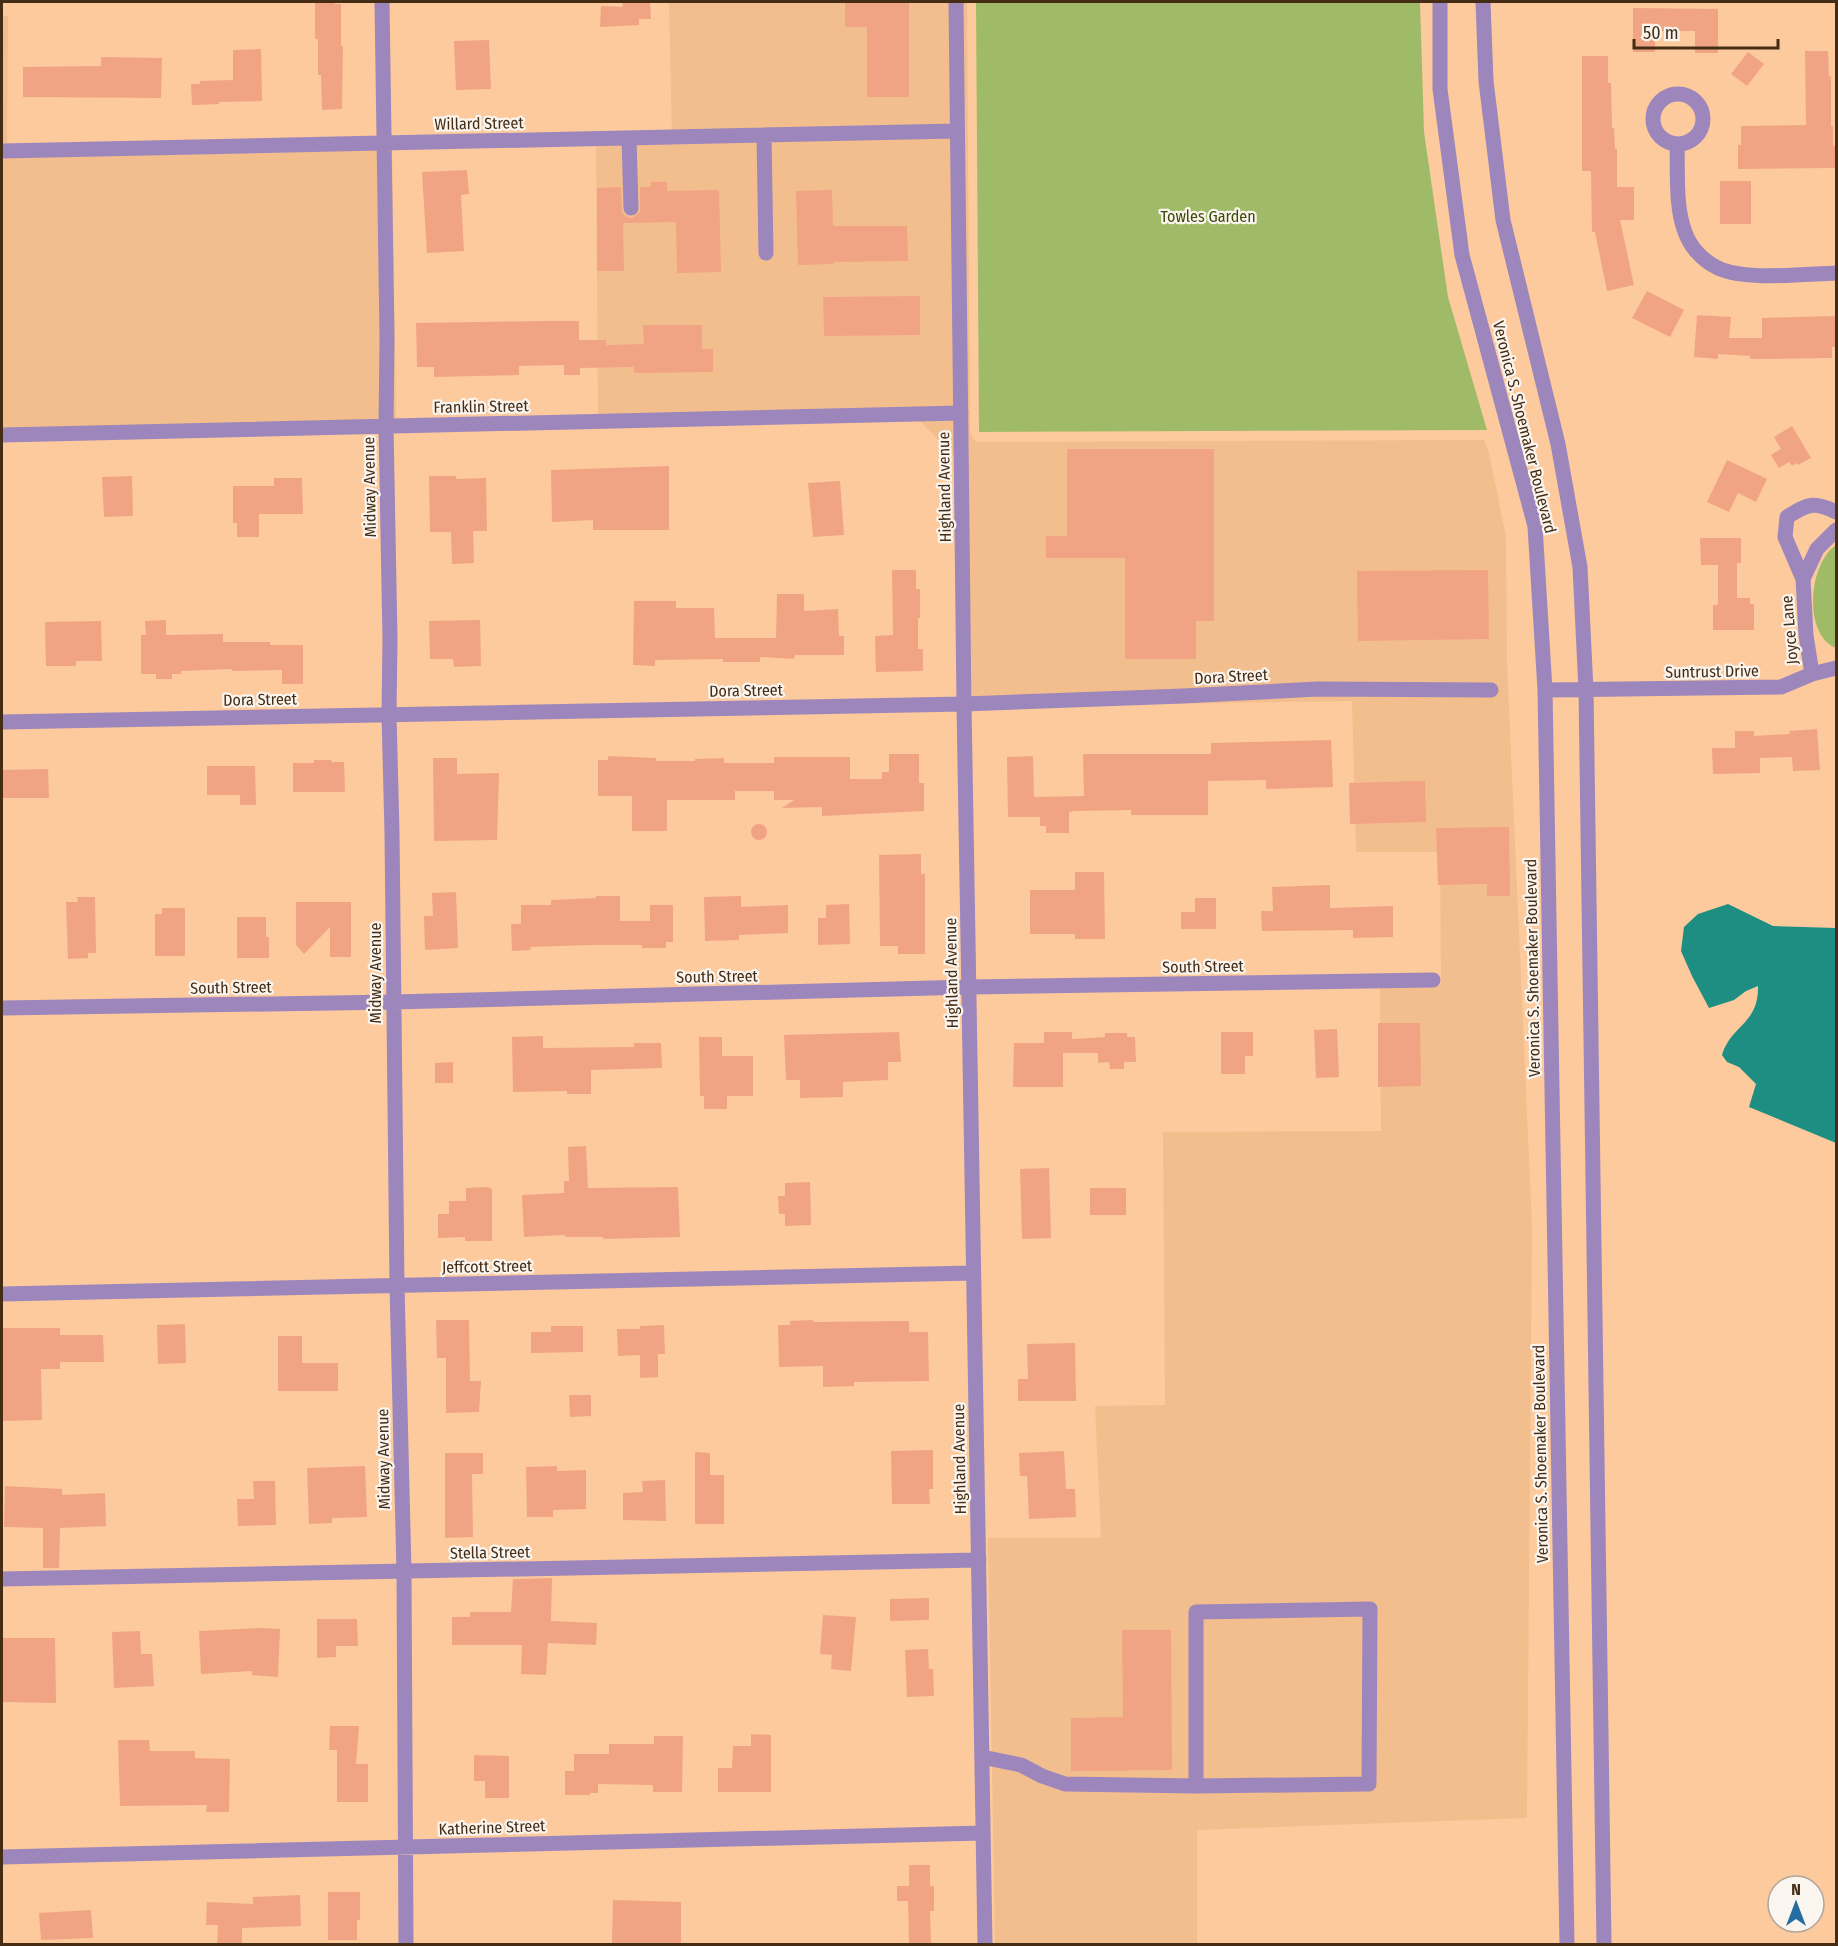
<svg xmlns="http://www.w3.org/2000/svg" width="1838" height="1946" font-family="'Fira Sans Condensed',sans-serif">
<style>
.built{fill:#f3be8d}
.green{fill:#a0bb67}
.water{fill:#1d8e81}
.building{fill:#f1a483}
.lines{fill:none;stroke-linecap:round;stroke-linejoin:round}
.minor{stroke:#9d86bc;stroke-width:15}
.labels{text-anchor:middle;stroke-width:4.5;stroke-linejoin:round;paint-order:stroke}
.street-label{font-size:16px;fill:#442c15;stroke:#fbf5ef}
.park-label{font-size:16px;fill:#3a4b07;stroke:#fbf5ef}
</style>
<rect width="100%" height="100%" fill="#fcca9d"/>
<!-- built -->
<path class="built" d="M669,2H967L970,432L974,440L979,442L1484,440L1489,453L1506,537L1507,663L1532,1226L1527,1818L1197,1830V1944H995L988,1538H1101L1095,1406L1165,1405L1163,1132L1381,1131L1380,988L1441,985L1440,852H1356L1352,701L972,707L968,471L916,417L598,421L596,140L672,139Z
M2,16H8L7,154L392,144L396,424L2,433Z"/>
<!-- green -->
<path class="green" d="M976,2H1420L1424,132L1448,297L1487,430L979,432Z
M1836,545V648C1802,634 1809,563 1836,545Z"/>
<!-- water -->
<path class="water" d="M1728,904L1773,926L1836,928V1143L1749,1107L1756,1084L1739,1067L1727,1062L1722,1055C1731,1025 1759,1024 1758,986L1746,991L1734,1000L1709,1008L1692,976L1681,951L1684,927L1698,914Z"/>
<!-- building -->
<path class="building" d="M315,2H335V4H341V46H343L342,109L322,110L321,75H318V39H315Z
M622,2H650L651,19H639V25L600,27L601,6L623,7Z
M845,2H909V97H867V27H845Z
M1633,8L1718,9V53H1695V31H1655V52H1633Z
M489,40L491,89L456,90L454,41Z
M261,49L262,101L219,102V104L192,105L191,84H200V81L233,80V50Z
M1805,51H1828L1829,77L1831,76V126H1833V146H1836V168L1738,169V145H1741V126L1806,125Z
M1748,52L1764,64L1747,86L1731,74Z
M1582,56H1608V83H1611L1612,128H1614L1615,149H1617V187H1634V220H1620L1634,285L1607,291L1595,232H1592L1591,171H1582Z
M101,57L162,58L161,98L23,97V67L101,66Z
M467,170L469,194L461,195L464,251L427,253L422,172Z
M1720,181H1751V224H1720Z
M651,182H667V191L719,190L721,272L677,273L676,222L623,223L624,271H597V188L621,187L622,213L627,217L632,218L640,212V187H651Z
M832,190L833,226H907L908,261L833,262V264L798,265L796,191Z
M1647,291L1684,310L1670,337L1632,318Z
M920,296V335L824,336L823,297Z
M1697,315L1731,317L1729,338H1762V318L1836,316V347H1832V358L1750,359V356L1718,354V359L1694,357Z
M548,321H579V340H606V345L644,344L643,325H702V349H713V372L634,373V367L580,368V375H564V365L519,366V375L434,377V367H417L416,323Z
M1792,426L1811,458L1798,465L1797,463L1792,466L1789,462L1779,468L1771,455L1781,449L1774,437Z
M1067,449H1214V621H1196V659H1125V558H1046V536H1067Z
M1727,460L1767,479L1756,502L1738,493L1729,512L1707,502Z
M669,466V530H593V520L552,522L551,470Z
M132,476L133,516L104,517L102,477Z
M429,476H456V479L486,478L487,531H473L474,563L452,564L451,532H430Z
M274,478H302L303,514H259V537H237V523H233V486H274Z
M840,481L844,535L813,537L808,483Z
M1700,538H1741V563H1737V598H1750V604H1754V630H1713V605H1718V565H1701Z
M892,570H916V589H920V618H918V649H923V671L876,672L875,636L893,635Z
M1488,570L1489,639L1358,641L1357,571Z
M777,594H804V611L838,609L839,636H844V655H795L794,659L760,657V662H723V659L655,660V666L633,665L634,601H676V608H714L715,638H776Z
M166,620V635L223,634V642H270V645H303V684H282V670L232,671V669L181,671V674H172V679H156V674H141V635H146L145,621Z
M480,620L481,666L454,667L453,659H430L429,621Z
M101,621L102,661H76V666H46L45,622Z
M1817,729L1820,770L1793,771L1792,757L1760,758V773L1713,774L1712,748H1735V731H1754V736L1790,734L1789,731Z
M1331,740L1333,787L1266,789V780L1208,781V815H1131V810L1075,811L1069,812V833H1046V826H1040V817H1008L1007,757L1033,756L1034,797L1084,796L1083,754H1211V743Z
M889,754H919V783H924V811L822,816V807L782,808L794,800H774V791H735V800H667V831H632V796H598V760H608V756L656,758V761H695V759L724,758V763H774V757H850V779H882V772H889Z
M433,758H457V774L499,773L497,840L434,841Z
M314,760H331L332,762H344L345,792H293V763H314Z
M207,766H255L256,805H240V795H207Z
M48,769L49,798H2V770Z
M1425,781L1426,822L1350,824L1349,783Z
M751 832a8 8 0 1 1 16 0a8 8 0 1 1-16 0Z
M1509,827L1510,896H1487V884L1438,885L1436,828Z
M921,854V874H925V954H898V946H880L879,855Z
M1075,872H1104L1105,939H1075V934H1030V890H1075Z
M1330,885V908L1393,906V937L1353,938V930L1262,931L1261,911H1273L1272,887Z
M456,892L458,948L425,950L424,916H433L432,893Z
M596,896H620V921H650V905H673V942H666V948H642V945H588L530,947L531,950L512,951L511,924H521V905H551V900L596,898Z
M741,896V907L788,905V933L739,935V940L705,941L704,897Z
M77,897H95L96,953H88V958L68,959L66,902H78Z
M1195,898H1216V929H1181V912H1195Z
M296,902H351V957H330V927L304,954L296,945Z
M849,904L850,944L818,945V918H826V905Z
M162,908H185V956H155V914H162Z
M237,917H266V937H269V958H237Z
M1378,1023H1420L1421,1086L1378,1087Z
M1337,1029L1339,1077L1316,1078L1314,1030Z
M899,1032L901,1062H888V1080L843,1082V1097L800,1098V1080H786L784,1035Z
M1044,1032H1072V1039L1105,1037V1033H1127V1037H1135L1136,1062H1124V1069H1110L1109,1062L1098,1063V1053H1063V1087H1013L1014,1043H1044Z
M1221,1032H1253V1056H1245V1074H1221Z
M543,1036V1048L634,1047V1043H661L662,1068L591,1070V1094H567V1091L513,1092L512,1037Z
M699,1037H722V1056H753V1096H727V1109H704V1096H700Z
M453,1062V1083H435V1063Z
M586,1146L588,1188L678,1187L680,1237L603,1239V1237H565V1235L524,1237L522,1195L564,1193V1181H569L568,1147Z
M1049,1168L1051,1238L1022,1239L1020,1169Z
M810,1182L811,1225L785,1226V1214H779L778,1196H785V1183Z
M488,1187L492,1189V1241H465V1237L438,1238V1214H449V1201H466V1188Z
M1090,1188H1126V1215H1090Z
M436,1320H469L470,1381H481L479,1412L446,1413V1358H437Z
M813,1320V1322L909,1321V1332H928L929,1381L854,1382V1386L823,1387V1366L779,1367L778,1325H790V1321Z
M185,1324L186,1363L158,1364L157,1325Z
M664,1325L665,1354H658V1377L640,1378V1355L618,1356L617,1329H640V1326Z
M551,1326H583V1352L531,1353V1332H551Z
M2,1328H60V1335H103L104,1362H60V1369H41L42,1420L3,1421Z
M278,1336H302V1363H338V1391H278Z
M1075,1343L1076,1401H1018V1379H1028L1027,1344Z
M569,1395H591V1416L570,1417Z
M933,1450V1489H929L930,1504H892L891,1451Z
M1064,1451L1066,1489H1075L1076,1517L1029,1519L1027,1476H1020L1019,1453Z
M695,1452L710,1453V1475H724V1524H695Z
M445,1453H483V1474H472L473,1537L445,1538Z
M365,1466L367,1517L332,1518V1523L309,1524L307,1468Z
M557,1466V1471L586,1470V1509L553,1510V1517H527L526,1467Z
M665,1480L666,1521L623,1520V1493L643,1492L642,1481Z
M253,1481H275L276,1525L238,1526L237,1499H254Z
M5,1486L62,1489V1495L105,1493L106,1526L60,1528L59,1568H43V1528L4,1527Z
M552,1578L551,1621L597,1623L596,1645L548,1643L546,1675L521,1674L522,1645H452V1617H470V1612H511L513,1579Z
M929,1598V1620L890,1621V1599Z
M823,1615L856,1617L851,1671L831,1669L832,1655L820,1654Z
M317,1619H357L358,1646H336V1657L317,1658Z
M260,1628L280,1629L278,1677L252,1675V1671L201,1674L199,1631Z
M1122,1630H1171L1172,1770L1071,1771V1718L1123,1717Z
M140,1631L141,1654H152L154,1686L114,1688L112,1632Z
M2,1638H55L56,1703L2,1702Z
M928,1649L929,1669H933L934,1696L907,1697L905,1650Z
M330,1726H359L356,1764H368V1802H337V1750H329Z
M751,1734L771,1735V1792H718V1768H732L733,1746H751Z
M654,1736H683L682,1792H653V1785L598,1784V1793H590V1795H565V1771H574V1754H609V1744H654Z
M118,1740H149L150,1751H195V1758L230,1759L229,1812H206L207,1805L120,1806Z
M474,1755L509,1756V1798H485V1781H474Z
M909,1865H930V1886H934V1911H930L931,1944H909L908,1901H897V1886H909Z
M328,1892H360V1920H357V1940H328Z
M300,1895L301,1926L242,1928V1944H217L218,1925H206L207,1902L253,1904V1897Z
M613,1900L681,1902V1944H612Z
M91,1910L93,1938L41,1940L39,1913Z"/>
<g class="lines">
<!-- minor -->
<path class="minor" d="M382,2L387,339L386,426L390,639L389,714L392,833L397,1285L404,1572L406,1944
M956,2L964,704L985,1944
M1440,2V89L1462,255L1535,526L1545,690L1567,1944
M1483,2L1486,81L1503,220L1558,444L1580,567L1586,690L1604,1944
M1653 119a25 25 0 1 1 50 0a25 25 0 1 1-50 0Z
M764,135L766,253
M629,138L631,208
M1677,145C1678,172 1675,206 1685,232C1690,247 1703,261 1718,268C1745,281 1805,274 1836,273
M2,151L957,131
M2,435L961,413
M1803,579L1785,537L1787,517C1807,504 1814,501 1836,512
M1812,674L1806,635L1803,579L1817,549L1836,530
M1545,690L1781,687L1812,674L1836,668
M2,722L964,704L1183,696L1318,689L1491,690
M2,1008L393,1002L969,987L1433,980
M2,1294L973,1273
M2,1579L979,1560
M982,1757L1021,1765L1042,1776L1065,1784L1196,1786V1612L1370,1609L1369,1784L1196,1786
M2,1857L983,1833"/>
</g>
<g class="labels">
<!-- street labels -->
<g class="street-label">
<text transform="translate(479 123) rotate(-1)" y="6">Willard Street</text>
<text transform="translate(481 406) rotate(-1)" y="6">Franklin Street</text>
<text transform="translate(1525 427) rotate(76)" y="6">Veronica S. Shoemaker Boulevard</text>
<text transform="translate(369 487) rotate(-91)" y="6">Midway Avenue</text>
<text transform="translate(944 487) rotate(-91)" y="6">Highland Avenue</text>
<text transform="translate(1789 630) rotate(-95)" y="6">Joyce Lane</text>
<text transform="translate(1712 671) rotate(-1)" y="6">Suntrust Drive</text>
<text transform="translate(1231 676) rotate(-3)" y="6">Dora Street</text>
<text transform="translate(746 690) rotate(-1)" y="6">Dora Street</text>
<text transform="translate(260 699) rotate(-1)" y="6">Dora Street</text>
<text transform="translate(1203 966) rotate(-1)" y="6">South Street</text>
<text transform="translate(1532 968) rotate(-91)" y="6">Veronica S. Shoemaker Boulevard</text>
<text transform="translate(375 973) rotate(-90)" y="6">Midway Avenue</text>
<text transform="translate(951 973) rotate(-91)" y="6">Highland Avenue</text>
<text transform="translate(717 976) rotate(-1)" y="6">South Street</text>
<text transform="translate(231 987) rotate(-1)" y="6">South Street</text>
<text transform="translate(487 1266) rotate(-1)" y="6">Jeffcott Street</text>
<text transform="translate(1540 1454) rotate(-91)" y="6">Veronica S. Shoemaker Boulevard</text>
<text transform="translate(383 1459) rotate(-91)" y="6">Midway Avenue</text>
<text transform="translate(959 1459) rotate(-91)" y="6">Highland Avenue</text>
<text transform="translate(490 1552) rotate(-1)" y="6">Stella Street</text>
<text transform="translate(492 1827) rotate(-2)" y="6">Katherine Street</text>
</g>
<!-- park labels -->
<g class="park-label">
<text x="1208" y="222">Towles Garden</text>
</g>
</g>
<!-- border -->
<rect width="1838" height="1946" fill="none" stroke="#442c15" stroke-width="6"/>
<!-- north arrow -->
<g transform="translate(1796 1904)"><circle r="28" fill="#fbf5ef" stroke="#b2a598" stroke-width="1.5"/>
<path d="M0-4.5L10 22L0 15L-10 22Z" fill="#236da1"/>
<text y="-9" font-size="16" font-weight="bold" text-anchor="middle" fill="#442c15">N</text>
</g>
<!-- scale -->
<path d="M1634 39v9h144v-9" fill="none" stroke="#442c15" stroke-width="3"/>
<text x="1643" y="39" font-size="18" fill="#442c15" stroke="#fbf5ef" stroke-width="4.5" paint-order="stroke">50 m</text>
</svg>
